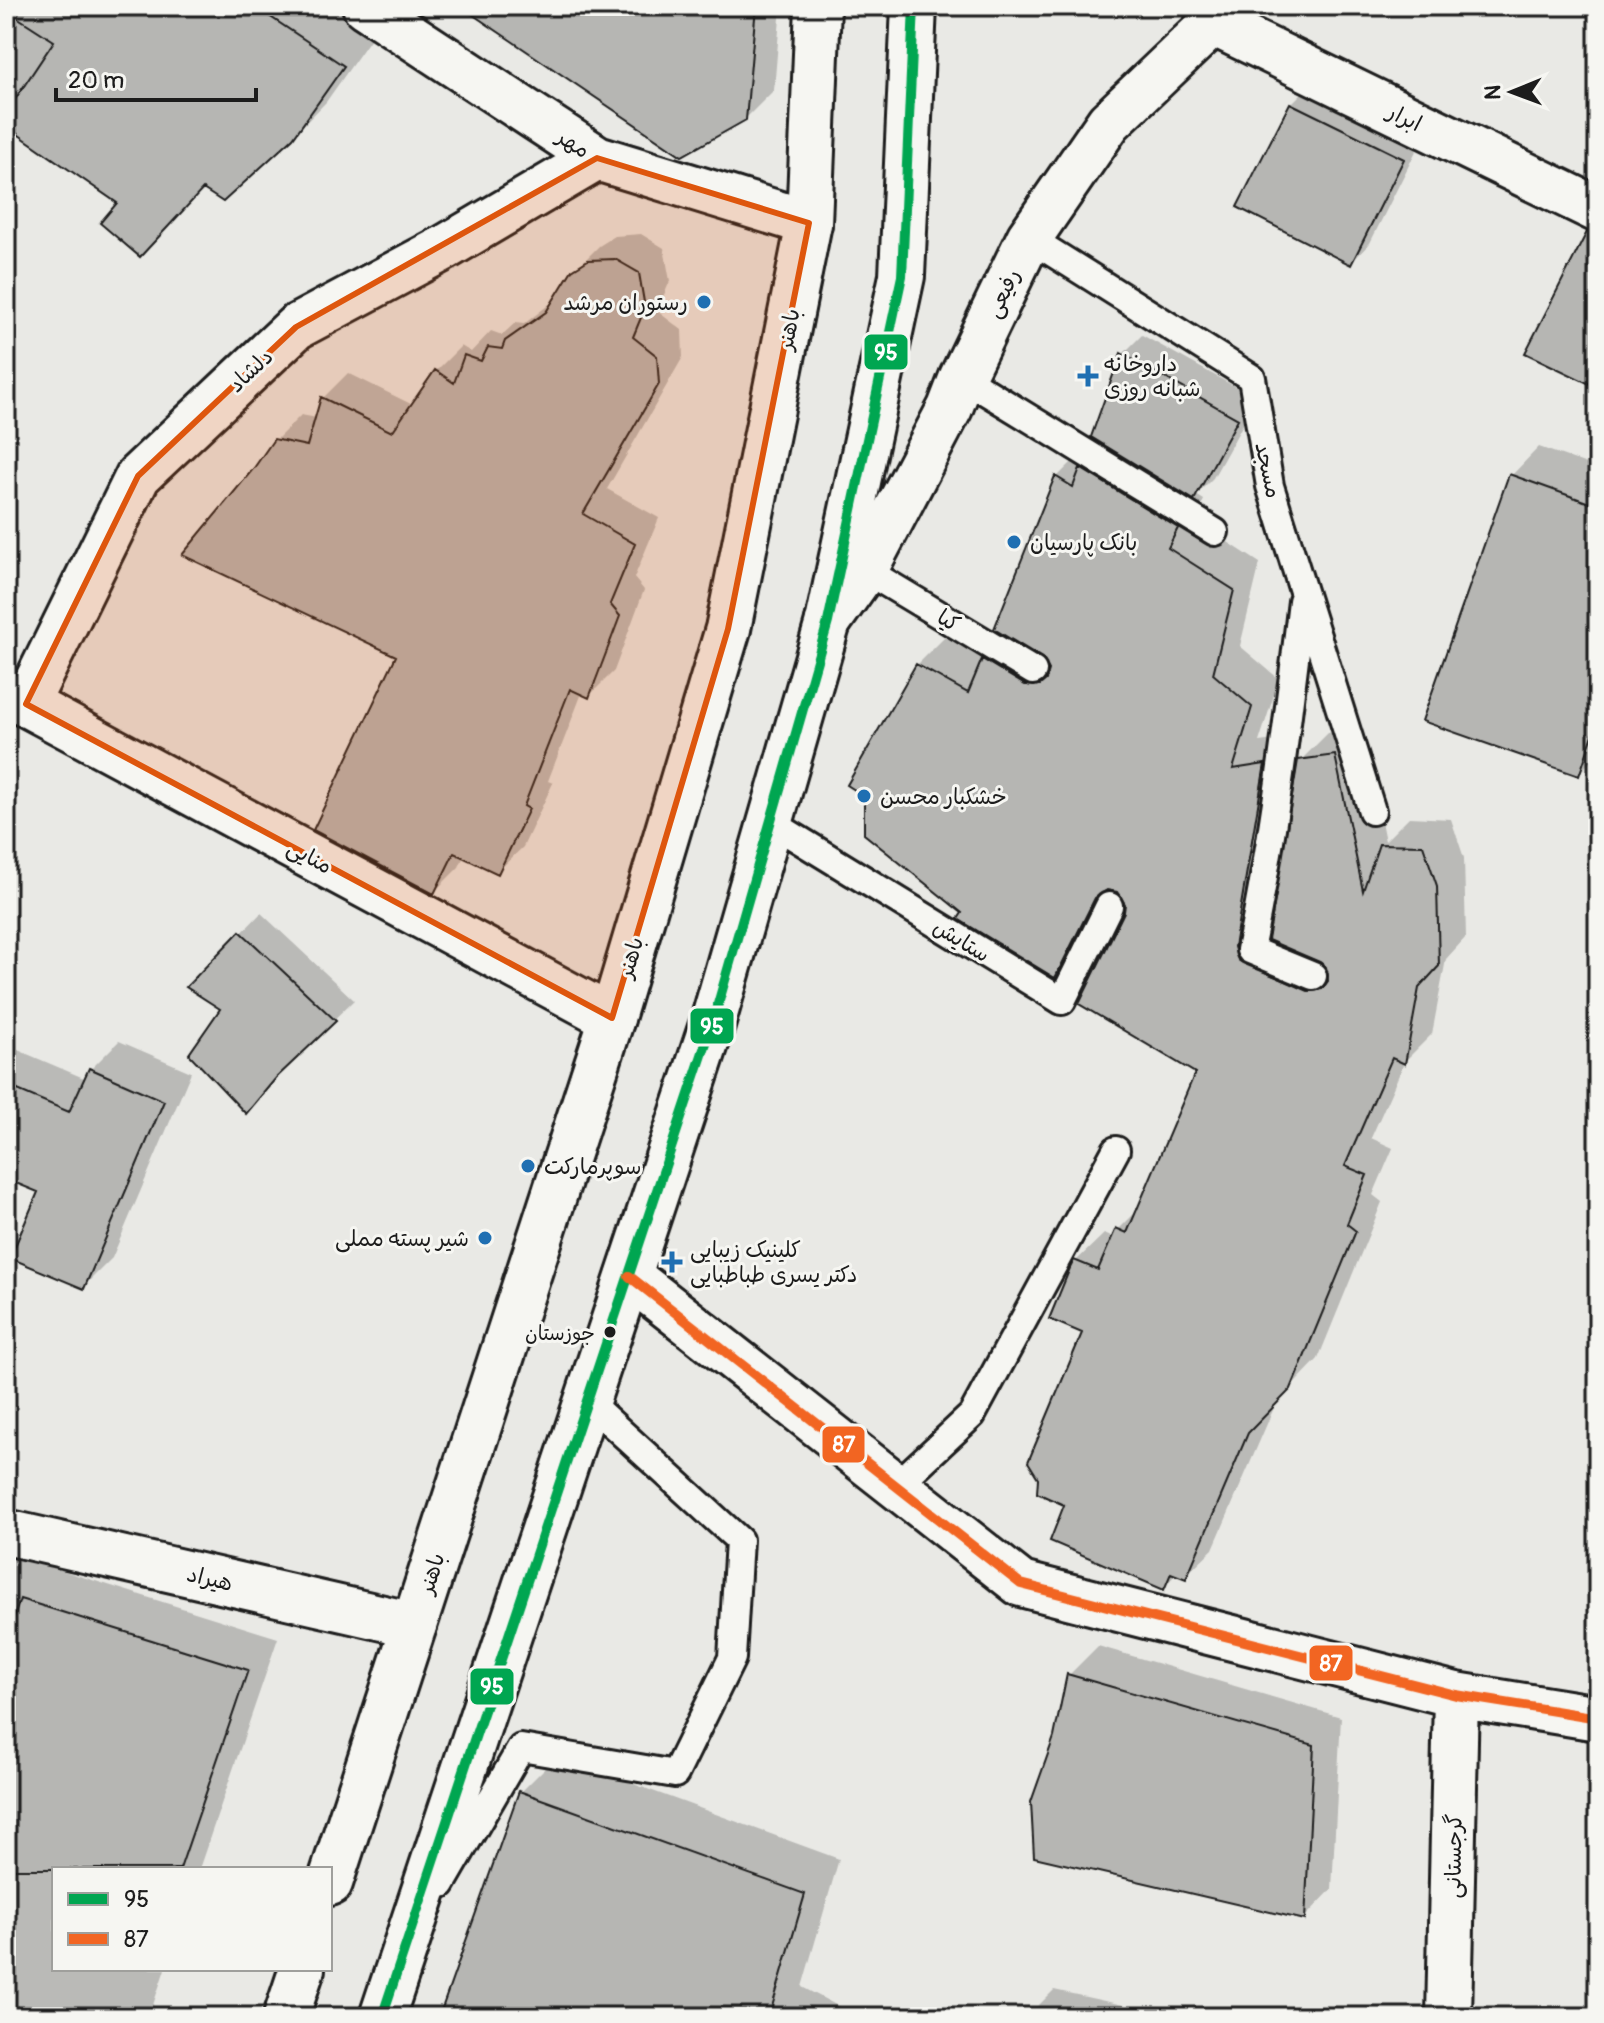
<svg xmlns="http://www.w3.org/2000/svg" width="1604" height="2023" font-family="Pangolin,'Playpen Sans Arabic',sans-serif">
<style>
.shadow{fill:#0003}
.building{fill:#b6b6b3;stroke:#1c1c1c;stroke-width:2}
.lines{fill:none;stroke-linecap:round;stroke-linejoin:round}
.service-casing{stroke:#1c1c1c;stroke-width:32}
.minor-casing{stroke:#1c1c1c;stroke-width:50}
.primary-casing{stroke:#1c1c1c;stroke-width:50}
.service{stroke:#f6f6f2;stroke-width:26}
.minor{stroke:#f6f6f2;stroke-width:44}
.primary{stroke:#f6f6f2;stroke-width:44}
.bus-1-casing{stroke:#f6f6f2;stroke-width:16}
.bus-2-casing{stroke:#f6f6f2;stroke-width:16}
.bus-1{stroke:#00a651;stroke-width:10}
.bus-2{stroke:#f26522;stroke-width:10}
.marked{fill:#de560d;fill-opacity:0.2;stroke:#de560d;stroke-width:6;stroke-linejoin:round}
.poi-dot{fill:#1f6fb2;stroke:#f6f6f2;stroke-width:3}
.bus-dot{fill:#1c1c1c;stroke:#f6f6f2;stroke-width:3}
.labels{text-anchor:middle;stroke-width:6;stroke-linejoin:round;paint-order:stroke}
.bus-label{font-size:20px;fill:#1c1c1c;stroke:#f6f6f2;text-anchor:end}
.street-label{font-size:22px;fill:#1c1c1c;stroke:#f6f6f2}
.poi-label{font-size:22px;fill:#1c1c1c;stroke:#f6f6f2;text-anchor:start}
.line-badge{stroke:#f6f6f2;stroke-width:3}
.badge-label{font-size:22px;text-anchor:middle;font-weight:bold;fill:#fff}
</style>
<rect width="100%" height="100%" fill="#e9e9e5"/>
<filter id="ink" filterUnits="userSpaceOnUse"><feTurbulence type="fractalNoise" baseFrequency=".0125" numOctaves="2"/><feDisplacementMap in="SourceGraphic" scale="16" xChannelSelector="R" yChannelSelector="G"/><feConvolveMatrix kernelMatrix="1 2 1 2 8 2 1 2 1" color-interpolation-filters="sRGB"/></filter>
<g filter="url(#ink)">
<!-- shadow -->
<path class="shadow" d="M6,6H338L376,31L326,102L292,137L205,187L140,255L120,203L6,123Z
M463,6H781L774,90L745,119Z
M1311,84L1422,139L1370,243L1351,263L1291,104Z
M641,234L664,248L670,281L657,311L682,330L683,357L607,489L659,518L634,578L644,590L614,671L589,696L582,693L548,781L553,783L523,847L497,872L464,856L459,867L434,892L399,656L256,470L276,440L301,415L317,418L323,398L348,373L413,405L436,371L461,346L471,352L491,331L502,335L515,323L524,324L556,299L573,272L599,246L615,236Z
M1142,335L1257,399L1213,478L1196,495L1204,500L1194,520L1260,563L1240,646L1279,679L1259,742L1292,738L1265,933L1271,936L1300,761L1328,733L1362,728L1385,841L1409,817L1451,819L1464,858L1466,937L1446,959L1432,1034L1405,1061L1371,1138L1393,1148L1373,1195L1382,1202L1318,1359L1276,1403L1213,1549L1185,1576L1177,1573L1163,1588L1067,1504L1084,1332L1076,1261L1104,1234L1114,1238L1118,1230L1140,1208L1197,1072L1126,913L1127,904L1118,890L1112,889L1083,948L1055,976L965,912L917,665L945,637L984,660L1008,635L996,628L1057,477L1084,450L1094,456L1106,444L1123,354Z
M1539,447L1598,468V754L1578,774L1511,476Z
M261,913L354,1000L292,1060L246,1112L222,1009L189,987Z
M119,1041L191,1072L112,1258L83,1287L40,1191L6,1177V1045L86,1079L90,1070Z
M6,1274L14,1277L6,1301Z
M6,1553L278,1638L199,1869H54V1969H165L149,2017H6Z
M1098,1646L1341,1717L1332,1889L1304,1918L1069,1675Z
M557,1756L839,1859L802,1987L849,2012L850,2017H441L521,1792Z
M1054,1990L1178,2017H1027Z"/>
<!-- building -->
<path class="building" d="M6,6H254L344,66L293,138L223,202L203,189L140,257L100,223L117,203L6,126V113L54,41L6,10Z
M460,6H756L746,120L682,156Z
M1290,103L1404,159L1351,265L1237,207Z
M1587,232L1598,235V388L1525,353Z
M615,259L639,273L645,308L633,337L657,356L659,384L583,514L635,544L610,604L620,616L589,698L570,689L524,806L529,809L498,874L454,853L434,894L313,830L396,656L182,555L254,468L274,439L307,446L321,397L392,432L435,370L454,383L464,355L481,361L488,347L502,349L505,341L546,312L572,270L588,260Z
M1121,353L1238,419L1194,500L1091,437Z
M1080,468L1178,528L1168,548L1234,590L1213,674L1252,707L1233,769L1265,764L1234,947L1238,960L1308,991L1322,989L1328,981L1326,967L1320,962L1268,940L1298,760L1335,755L1363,891L1379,844L1423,845L1437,886L1439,966L1419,988L1405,1064L1392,1058L1345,1166L1367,1175L1347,1224L1356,1231L1291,1389L1248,1433L1186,1579L1171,1573L1164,1590L1050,1541L1064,1505L1037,1493L1038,1478L1028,1462L1082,1333L1049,1319L1070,1268L1074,1260L1098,1270L1116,1228L1127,1233L1195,1073L1079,1004L1124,912L1125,904L1117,892L1107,890L1095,898L1055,978L958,919L962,913L864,834V796L847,785L916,664L968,693L982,659L1025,685H1040L1046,680L1049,670L1042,658L994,629L1055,476L1073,487Z
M1509,474L1598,506V720L1579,776L1422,721Z
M240,931L336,1021L276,1078L246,1114L189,1054L220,1009L186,987Z
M89,1068L164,1101L84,1289L10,1258L38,1192L6,1179V1085L69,1112Z
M20,1599L248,1670L180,1869H6V1642Z
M1067,1674L1314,1745L1305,1920L1034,1857L1031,1802L1054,1737Z
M519,1791L805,1894L769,2017H439Z"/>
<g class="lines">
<!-- service casing -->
<g class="service-casing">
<path id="service" d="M1029,238L1252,378L1270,486L1372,811
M962,377L1215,532
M865,570L1033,671
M1302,601C1288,718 1274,835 1250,950L1313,976
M772,823L1062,1001L1109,906
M896,1486L972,1415L1116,1150
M442,1884L521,1748L675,1774L732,1658L739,1540L587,1401"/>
</g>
<!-- minor casing -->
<g class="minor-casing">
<path id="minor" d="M365,6L597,158L809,223
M1213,23L1598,210
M828,622L865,570L950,408L962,377L1029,238L1109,122L1213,23L1235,6
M6,696L26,704L612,1018
M26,704L138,476L296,327L446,247L597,158
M629,1276L1021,1584L1456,1695L1598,1718
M6,1532L414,1625
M1449,2017L1456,1695"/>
</g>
<!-- primary casing -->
<g class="primary-casing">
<path id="primary" d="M330,1883L612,1018L728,629L809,223L818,6
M286,2017L302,1969
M382,2017L712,1025L828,622L902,276L914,6"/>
</g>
<!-- service -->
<use href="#service" class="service"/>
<!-- minor -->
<use href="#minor" class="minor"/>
<!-- primary -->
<use href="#primary" class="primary"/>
<!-- bus-1 casing -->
<g class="bus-1-casing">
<path id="bus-1" d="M382,2017L712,1025L828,622L902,276L914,6"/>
</g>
<!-- bus-2 casing -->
<g class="bus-2-casing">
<path id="bus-2" d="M629,1276L1021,1584L1456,1695L1598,1718"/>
</g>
<!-- bus-1 -->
<use href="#bus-1" class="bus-1"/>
<!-- bus-2 -->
<use href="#bus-2" class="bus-2"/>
</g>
</g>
<!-- marked area -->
<path class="marked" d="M597,158L809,223L728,629L612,1018L26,704L138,476L296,327Z"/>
<!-- markers -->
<g class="poi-dot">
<circle cx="704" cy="302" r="8"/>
<path d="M1084 364h8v8h8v8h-8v8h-8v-8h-8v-8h8z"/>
<circle cx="1014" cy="542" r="8"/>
<circle cx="864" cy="796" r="8"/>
<circle cx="528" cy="1166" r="8"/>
<circle cx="485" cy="1238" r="8"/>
<path d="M668 1250h8v8h8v8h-8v8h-8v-8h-8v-8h8z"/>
</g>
<circle class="bus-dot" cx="610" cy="1332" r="7"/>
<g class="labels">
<!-- bus labels -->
<g class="bus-label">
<text x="595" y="1340">جوزستان</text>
</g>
<!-- street labels -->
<g class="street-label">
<text transform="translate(1405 117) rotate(26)" y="8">ابرار</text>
<text transform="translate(574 143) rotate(33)" y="8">مهر</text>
<text transform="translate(1002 293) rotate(-64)" y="8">رفیعی</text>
<text transform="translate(788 329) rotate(-79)" y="8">باهنر</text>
<text transform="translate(250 370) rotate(-43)" y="8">دلشاد</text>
<text transform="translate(1269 470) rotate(78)" y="8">مسجد</text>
<text transform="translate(949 620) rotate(31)" y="8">کیا</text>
<text transform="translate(310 856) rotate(28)" y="8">منایی</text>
<text transform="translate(962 940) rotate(31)" y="8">ستایش</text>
<text transform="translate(630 957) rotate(-73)" y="8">باهنر</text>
<text transform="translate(431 1573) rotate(-72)" y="8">باهنر</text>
<text transform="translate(210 1578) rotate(13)" y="8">هیراد</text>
<text transform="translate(1453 1856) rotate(-89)" y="8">گرجستانی</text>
</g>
<!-- poi labels -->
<g class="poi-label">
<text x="688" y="310" text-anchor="end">رستوران مرشد</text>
<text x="1104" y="371">داروخانه<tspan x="1104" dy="25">شبانه روزی</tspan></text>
<text x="1030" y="550">بانک پارسیان</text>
<text x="880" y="804">خشکبار محسن</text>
<text x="544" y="1174">سوپرمارکت</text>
<text x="469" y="1246" text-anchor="end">شیر پسته مملی</text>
<text x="690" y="1257">کلینیک زیبایی<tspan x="690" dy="25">دکتر یسری طباطبایی</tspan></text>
</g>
</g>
<g class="line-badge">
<rect x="863" y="333" width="46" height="38" rx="8" fill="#00a651"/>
<rect x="689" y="1007" width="46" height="38" rx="8" fill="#00a651"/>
<rect x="821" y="1425" width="45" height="39" rx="8" fill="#f26522"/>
<rect x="1308" y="1644" width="46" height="38" rx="8" fill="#f26522"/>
<rect x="469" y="1667" width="46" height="39" rx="8" fill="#00a651"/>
</g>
<g class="badge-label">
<text x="886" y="360">95</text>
<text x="712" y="1034">95</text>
<text x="844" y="1452">87</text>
<text x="1331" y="1671">87</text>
<text x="492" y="1694">95</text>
</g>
<!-- margin -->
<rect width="1604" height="2023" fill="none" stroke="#f6f6f2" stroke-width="32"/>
<rect x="16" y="16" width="1572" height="1991" fill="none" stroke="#1c1c1c" stroke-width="3" filter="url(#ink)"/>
<!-- legend -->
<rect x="52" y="1867" width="280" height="104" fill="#f6f6f2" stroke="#9f9f9c" stroke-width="2"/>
<rect x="68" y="1893" width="40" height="12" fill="#00a651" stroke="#9f9f9c" stroke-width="2"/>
<text x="124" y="1907" font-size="24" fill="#1c1c1c">95</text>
<rect x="68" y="1933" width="40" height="12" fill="#f26522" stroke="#9f9f9c" stroke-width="2"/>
<text x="124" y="1947" font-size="24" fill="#1c1c1c">87</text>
<!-- north arrow -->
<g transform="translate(1512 92) rotate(269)" stroke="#f6f6f2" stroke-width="6" paint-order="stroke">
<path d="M0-6L14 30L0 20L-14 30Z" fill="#1c1c1c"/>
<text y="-12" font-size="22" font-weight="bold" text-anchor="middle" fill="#1c1c1c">N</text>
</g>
<!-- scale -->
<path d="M56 88v12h200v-12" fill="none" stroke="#1c1c1c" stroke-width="4"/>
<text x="68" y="88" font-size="24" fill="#1c1c1c" stroke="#f6f6f2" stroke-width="6" paint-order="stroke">20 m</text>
</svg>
